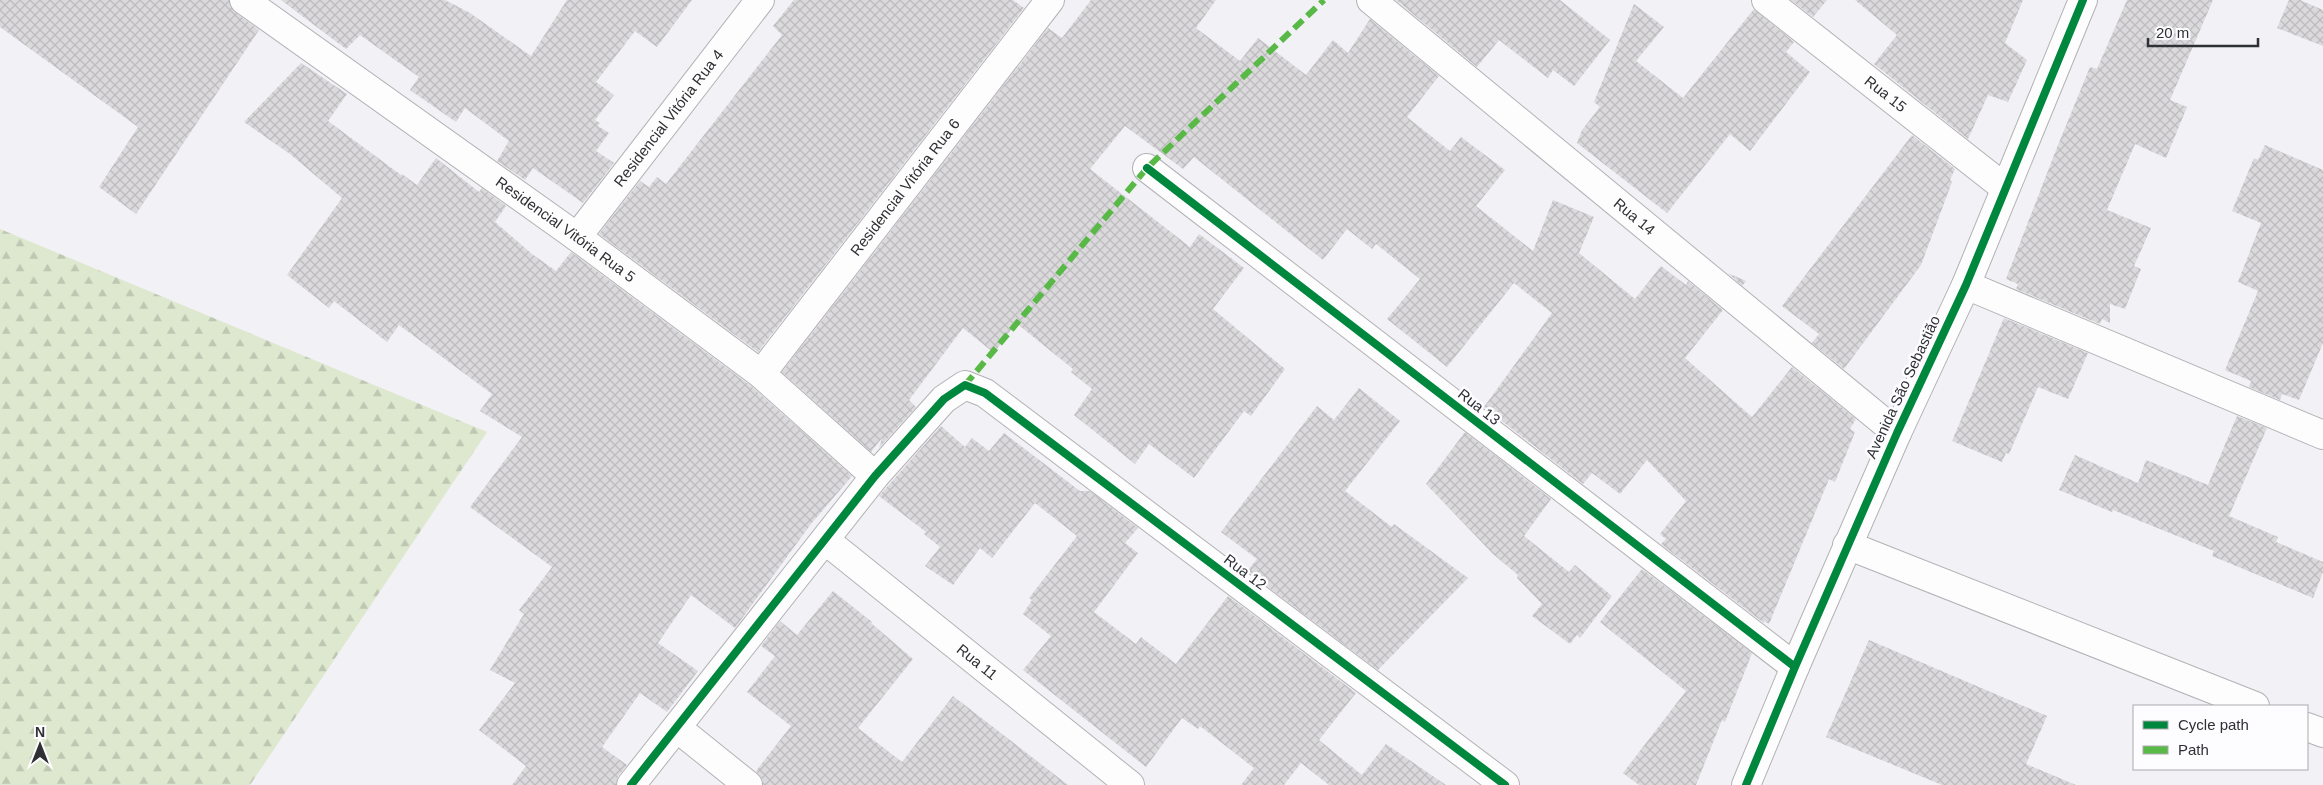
<svg xmlns="http://www.w3.org/2000/svg" width="2323" height="785" font-family="Arial,sans-serif">
<style>
.forest{fill:url(#forest-firs)}
.building{fill:url(#building-cross-hatch)}
.lines{fill:none;stroke-linecap:round;stroke-linejoin:round}
.minor-casing{stroke:#b2b2b6;stroke-width:30}
.minor{stroke:#fdfdfe;stroke-width:28}
.quiet{stroke:#58b947;stroke-width:6;stroke-dasharray:12 6;stroke-linecap:butt}
.cycleway-casing{stroke:#fdfdff;stroke-width:11}
.cycleway{stroke:#00873e;stroke-width:8}
.labels{text-anchor:middle;stroke-width:5;stroke-linejoin:round;paint-order:stroke}
.street-label{font-size:15px;fill:#2f3033;stroke:#fdfdff}
</style>
<defs>
<pattern id="forest-firs" width="22" height="20" patternUnits="userSpaceOnUse" patternTransform="scale(1.25)"><rect width="22" height="20" fill="#dde8cf"/><path d="M5 1l3.5 6h-7zM16 11l3.5 6h-7z" fill="#bec7b2"/></pattern>
<pattern id="building-cross-hatch" width="8" height="8" patternUnits="userSpaceOnUse" patternTransform="scale(1.25)"><rect width="8" height="8" fill="#dbd9dc"/><path d="M0 0l8 8M0 8l8-8" fill="none" stroke="#bcbbbd"/></pattern>
</defs>
<rect width="100%" height="100%" fill="#f1f1f6"/>
<!-- forest -->
<path class="forest" d="M0,229L487,432L250,785H0Z"/>
<!-- building -->
<path class="building" d="M0,0H229L235,12L259,30L136,214L99,187L138,127L0,27Z
M281,0H445L470,13L531,56L567,0H692L657,47L635,31L596,82L614,95L595,120L600,123L598,126L609,133L596,151L614,163L583,203L533,168L525,180L497,161L509,141L465,108L456,122L410,90L419,77L360,35L346,49Z
M794,0H1013L1024,8L758,352L599,234L640,181L649,187L657,177L666,184L782,35L773,26Z
M1091,0H1216L1196,28L1240,61L1258,38L1306,75L1333,40L1348,53L1370,19L1439,76L1407,117L1450,151L1461,137L1505,170L1476,206L1533,251L1553,200L1594,217L1579,253L1635,299L1661,266L1686,285L1688,281L1723,310L1685,358L1752,417L1792,367L1856,419L1850,429L1855,432L1835,482L1829,479L1769,624L1764,621V623L1661,544L1666,539L1660,534L1686,501L1647,460L1620,494L1592,473L1583,484L1484,407L1552,313L1514,283L1447,367L1387,319L1420,279L1376,244L1372,249L1347,229L1323,260L1194,157L1183,169L1125,126L1090,169L1190,247L1199,234L1244,268L1213,309L1285,369L1251,416L1244,411L1194,478L1149,444L1135,464L1074,415L1092,389L1071,372L1073,369L1016,323L994,353L963,328L909,400L916,407L879,448L882,438L871,452L782,372L1048,28L1062,38Z
M1396,0H1560L1610,40L1574,86L1553,70L1548,78L1499,40L1477,67Z
M1791,0H1827L1813,17Z
M1855,0H2023L2005,43L2027,60L2008,102L1988,95L1968,139L1874,64L1897,35Z
M2127,0H2213L2170,100L2187,107L2166,158L2135,144L2107,210L2151,228L2134,266L2141,269L2125,309L2110,304V323L2102,319L2100,324L2016,289L2018,284L2006,279L2058,145L2090,67L2097,69Z
M2289,0H2300L2323,10V46L2277,28Z
M1634,4L1664,27L1636,61L1683,98L1754,9L1794,42L1786,52L1810,72L1750,151L1730,134L1667,213L1577,143L1582,130L1600,107L1594,102Z
M301,63L347,94L328,121L401,175L402,174L417,185L436,158L479,192L482,188L506,206L495,222L532,254L556,271L571,252L751,386L852,476L811,524L735,628L691,595L658,643L698,671L667,712L640,693L602,747L627,765L618,776L616,785H512L526,766L479,730L515,683L490,670L524,614L519,610L552,567L470,507L522,437L480,411L492,394L399,325L387,342L334,301L329,308L287,275L342,198L290,154L244,122Z
M1912,135L1955,169L1950,180L1952,182L1921,265L1844,369L1812,343L1819,334L1782,306Z
M2265,145L2323,170V343L2299,400L2282,394L2280,400L2249,387L2251,381L2225,370L2258,291L2238,282L2261,223L2232,211L2254,158L2258,160Z
M1728,273L1746,281L1742,286Z
M2004,318L2088,353L2068,399L2038,387L2009,454L2006,453L2002,462L1952,441Z
M1359,388L1400,421L1345,491L1392,527L1394,524L1468,578L1378,670L1247,571L1257,559L1221,532L1317,406L1334,420Z
M2237,416L2267,428L2229,516L2278,537L2276,542L2323,562V572L2313,598L2212,556L2214,551L2113,510L2112,512L2059,490L2075,455L2138,483L2146,460L2208,485Z
M941,426L965,447L972,438L989,451L1004,433L1080,491H1090L1138,528L1125,543L1138,553L1094,612L1136,644L1141,637L1176,664L1228,596L1356,693L1319,740L1362,775L1386,744L1446,785H1329L1301,763L1284,785H1241L1254,768L1200,726L1198,729L1182,718L1146,767L1023,670L1051,636L1023,614L1032,600L1029,598L1077,536L1035,503L992,558L980,548L953,585L925,566L940,547L924,534L926,532L879,496Z
M1465,432L1551,499L1524,536L1569,572L1575,565L1612,596L1580,638L1577,635L1570,644L1532,616L1542,604L1517,578L1518,575L1493,554L1426,484Z
M1642,569L1752,653L1725,722L1722,720L1696,785H1639L1623,773L1686,691L1600,622Z
M833,591L872,622L871,623L913,659L858,728L902,762L953,696L1068,785H763L762,779L756,771L791,726L747,692L775,656L761,646L780,621L797,635Z
M1869,640L2047,716L2026,764L2076,785H1942L1826,737Z"/>
<g class="lines">
<!-- minor casing -->
<g class="minor-casing">
<g id="minor">
<path id="s1" d="M244,0L577,237L761,374L875,476"/>
<path id="s2" d="M1371,0L1897,433"/>
<path id="s3" d="M1766,0L2005,188"/>
<path d="M1147,168L1795,667"/>
<path id="s4" d="M577,237L760,0"/>
<path d="M1966,285L2323,435"/>
<path id="s5" d="M761,374L1050,0"/>
<path id="s6" d="M825,540L1130,785"/>
<path d="M1847,545L2255,706"/>
<path d="M2307,727L2323,733"/>
<path d="M677,728L748,785"/>
<path d="M631,785L875,476L944,399L965,385L985,393L1505,785"/>
<path d="M1746,785L1795,667L1897,433L1966,285L2083,0"/>
</g>
</g>
<!-- minor -->
<use href="#minor" class="minor"/>
<!-- quiet -->
<path class="quiet" d="M965,385L1147,168L1324,0"/>
<!-- cycleway casing -->
<g class="cycleway-casing">
<path id="cycleway" d="M1147,168L1795,667
M631,785L875,476L944,399L965,385L985,393L1505,785
M1746,785L1795,667L1897,433L1966,285L2083,0"/>
</g>
<!-- cycleway -->
<use href="#cycleway" class="cycleway"/>
</g>
<g class="labels">
<!-- street labels -->
<g class="street-label">
<text dy="5" stroke="none"><textPath href="#s3" startOffset="152">Rua 15</textPath></text>
<text dy="5" stroke="none"><textPath href="#s4" startOffset="150">Residencial Vitória Rua 4</textPath></text>
<text dy="5" stroke="none"><textPath href="#s5" startOffset="236">Residencial Vitória Rua 6</textPath></text>
<text dy="5" stroke="none"><textPath href="#s2" startOffset="341">Rua 14</textPath></text>
<text dy="5" stroke="none"><textPath href="#s1" startOffset="395">Residencial Vitória Rua 5</textPath></text>
<text transform="translate(1903 387) rotate(-65)" y="5">Avenida São Sebastião</text>
<text transform="translate(1479 407) rotate(38)" y="5">Rua 13</text>
<text transform="translate(1245 572) rotate(37)" y="5">Rua 12</text>
<text dy="5" stroke="none"><textPath href="#s6" startOffset="195">Rua 11</textPath></text>
</g>
</g>
<!-- legend -->
<rect x="2133" y="705" width="175" height="65" fill="#fdfdff" stroke="#ababad"/>
<rect x="2143" y="721" width="25" height="8" fill="#00873e" stroke="#ababad"/>
<text x="2178" y="730" font-size="15" fill="#2f3033">Cycle path</text>
<rect x="2143" y="746" width="25" height="8" fill="#58b947" stroke="#ababad"/>
<text x="2178" y="755" font-size="15" fill="#2f3033">Path</text>
<!-- north arrow -->
<g transform="translate(40 745)" stroke="#fdfdff" stroke-width="4" paint-order="stroke">
<path d="M0-4L9 19L0 12L-9 19Z" fill="#2f3033"/>
<text y="-8" font-size="14" font-weight="bold" text-anchor="middle" fill="#2f3033">N</text>
</g>
<!-- scale -->
<path d="M2148 38v8h110v-8" fill="none" stroke="#2f3033" stroke-width="2.5"/>
<text x="2156" y="38" font-size="15" fill="#2f3033" stroke="#fdfdff" stroke-width="4" paint-order="stroke">20 m</text>
</svg>
